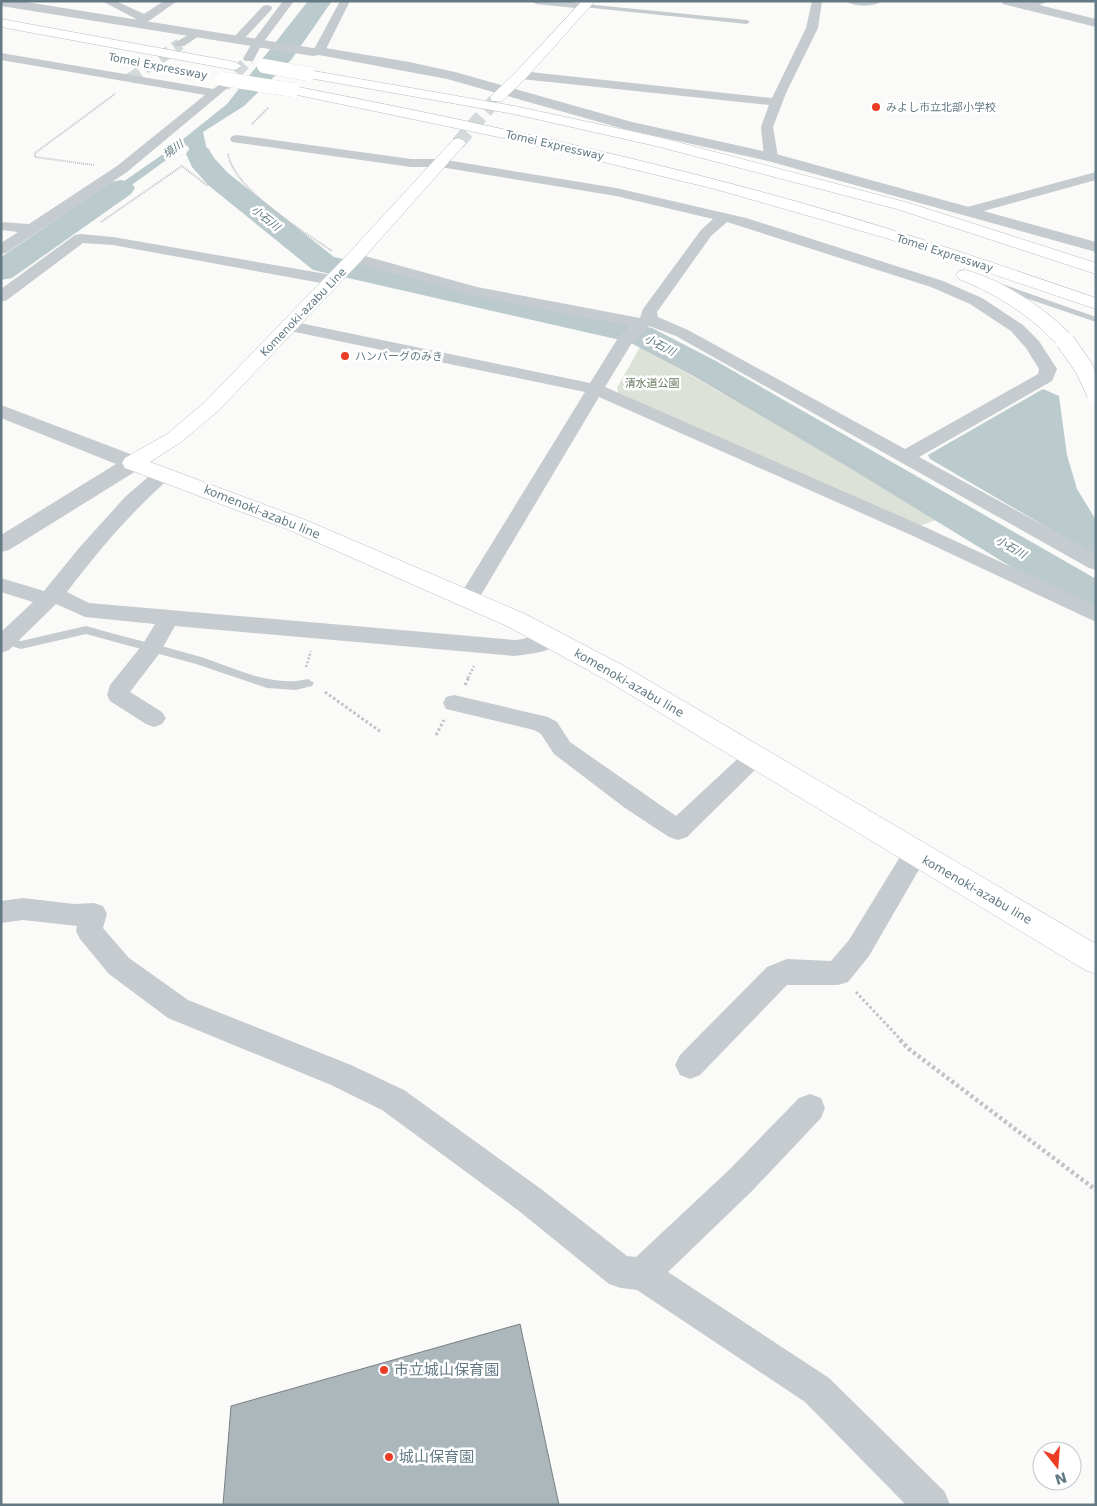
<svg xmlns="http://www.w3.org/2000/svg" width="1097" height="1506" font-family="'DejaVu Sans','Noto Sans JP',sans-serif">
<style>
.green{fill:#dde2d8}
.water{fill:#bbcbcd}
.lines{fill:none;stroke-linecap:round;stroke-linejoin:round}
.river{fill:#bbcbcd;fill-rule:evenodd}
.building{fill:#abb7bb;stroke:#788083}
.minor-tunnel{stroke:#d4dadb;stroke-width:12;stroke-dasharray:12 6;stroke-linecap:butt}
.secondary-tunnel{stroke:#d4dadb;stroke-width:14;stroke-dasharray:14 7;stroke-linecap:butt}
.secondary-casing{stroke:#b7bfc2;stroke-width:1}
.motorway-casing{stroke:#b8bdc0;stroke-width:1}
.path-far3{stroke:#bfc3c5;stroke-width:2;stroke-dasharray:1 1;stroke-linecap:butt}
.path-far2{stroke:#bfc3c5;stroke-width:2.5;stroke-dasharray:2 2;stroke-linecap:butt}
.path-far1{stroke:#bfc3c5;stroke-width:3;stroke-dasharray:2.5 2.5;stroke-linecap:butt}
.path{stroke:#bfc3c5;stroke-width:4.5;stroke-dasharray:3 3;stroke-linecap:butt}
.service{fill:#c5cbce;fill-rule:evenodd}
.minor{fill:#c5cbce;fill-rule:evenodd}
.tertiary{fill:#c5cbce;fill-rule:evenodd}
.secondary{fill:#fff;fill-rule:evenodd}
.motorway{fill:#fff;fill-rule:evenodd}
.motorway-bridge-far1-casing{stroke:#b8bdc0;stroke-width:14;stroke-linecap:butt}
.motorway-bridge-casing{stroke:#b8bdc0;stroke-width:19;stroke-linecap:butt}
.motorway-bridge-far1{stroke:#fff;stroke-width:14}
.motorway-bridge{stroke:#fff;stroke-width:18}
.poi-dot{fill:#ed3c24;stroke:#fff;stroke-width:2}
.labels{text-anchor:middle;stroke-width:5;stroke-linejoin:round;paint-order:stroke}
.far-street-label{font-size:11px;fill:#637a84;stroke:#fff}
.far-poi-label{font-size:11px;fill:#637a84;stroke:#fff;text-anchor:start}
.far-water-label{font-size:11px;font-style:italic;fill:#5e787e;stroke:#fff}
.far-park-label{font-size:11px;fill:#6a7b63;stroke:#fff}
.street-label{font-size:12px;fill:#637a84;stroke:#fff}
.near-poi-label{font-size:15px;fill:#637a84;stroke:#fff;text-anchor:start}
</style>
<rect width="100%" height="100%" fill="#fafaf8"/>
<!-- green -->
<path class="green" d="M640,347L795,434L936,520L919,526L619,395L617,388Z"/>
<!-- water -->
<path class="water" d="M308,1H332L291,60L244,106L203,132L210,164L251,197L236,202L208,178L187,145L75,226L62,224L172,148L227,104Z
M1043,389L1059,396L1067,455L1077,489L1096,520V556L930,459L928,455Z"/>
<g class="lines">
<!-- river -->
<path class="river" d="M199,146L208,148L214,158L228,173L334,257L652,328L716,361L1096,579V610L1081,606L1057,595L848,467L692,375L629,342L313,270L208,185L192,167L186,154L190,148Z
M121,180L131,182L135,188L131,194L12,278L1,280V257L111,182Z"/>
</g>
<!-- building -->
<path class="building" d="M520,1324L559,1505H223L231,1406Z"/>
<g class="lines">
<!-- minor-tunnel -->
<path class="minor-tunnel" d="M130,79L180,44
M224,86L249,59"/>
<!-- secondary-tunnel -->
<path class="secondary-tunnel" d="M458,143L497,98"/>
<!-- secondary casing -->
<g class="secondary-casing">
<path id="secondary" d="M582,1H595L526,78L502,101H492L490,98L492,95L516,72Z
M458,138L463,140L466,143L463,146L360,262L218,411L181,442L150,462L303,519L525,614L624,666L1096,944V974L1085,970L606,680L507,626L287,529L125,468L122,463L125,458L167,434L204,403L348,254L453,140Z"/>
</g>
<!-- motorway casing -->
<g class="motorway-casing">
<path id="motorway" d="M1,19L235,62L242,66L235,70L1,27Z
M308,70L514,106L658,137L909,203L1096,263V274L897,209L656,146L514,114L303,77L301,74L303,71Z
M293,86C462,119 631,155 798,202C898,230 997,264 1096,298V309L886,238L715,189L508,139L288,93L286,90L288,87Z
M965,270C999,278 1054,312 1075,341L1072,345C1056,349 1048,334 1037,325C1013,305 987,290 959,279L956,275L959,271Z"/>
</g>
<!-- path-far3 -->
<path class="path-far3" d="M252,124L269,107
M228,154C235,191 302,230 332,251
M94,165L35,157V153L115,94
M101,222L182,166L208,186
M644,348L727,394"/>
<!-- path-far2 -->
<path class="path-far2" d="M725,393L797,433L927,511
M306,667L311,651
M468,678L474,666"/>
<!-- path-far1 -->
<path class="path-far1" d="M465,685L469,677
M325,692L381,732
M436,735L444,720
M856,992L902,1041"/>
<!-- path -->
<path class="path" d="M900,1040L909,1049L1096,1190"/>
<!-- service -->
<path class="service" d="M585,4L747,20L750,22L747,24L583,7Z
M996,284H1002L1096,317V322L996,288Z
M86,626C124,637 163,646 201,657C236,668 271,688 308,679L314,683L312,686L296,690L267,688L196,664L86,634L21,649L1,643L2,638L6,637L21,641Z"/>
<!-- minor -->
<path class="minor" d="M102,1H116L144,14L164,1H177L149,21L136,27L130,24L136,19Z
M283,1H294L262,44L253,61H245L243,59L253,41Z
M340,1H350L325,51L323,53H315L313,51Z
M531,1C544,1 581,0 590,6L585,9L536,4Z
M812,1H822L818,28L786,93L773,127L778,157L776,160H766L764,157L761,127L769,105L521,79L515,75L521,71L772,98L806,28Z
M846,1H882C875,7 853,7 846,1Z
M1033,1H1050L1025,10L1020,7Z
M267,5L271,6L272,8L271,10L242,41H234L232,39L234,37L263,6Z
M195,31L201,34L199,36L184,46H176L174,44L176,42Z
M1,53L213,89L224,82L230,86L127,172L6,253L1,254V243L18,232L1,230V222L29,224L117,166L205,95L1,60Z
M237,135L411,159H440L616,188L746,218L943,281L982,298L1023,325L1039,341L1057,369L1052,381L919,457L1096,554V570L1089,568L676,336L649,326L633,341L605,387L925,527L1096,606V622L911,535L599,397L475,605L468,607L461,605L457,600L585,392L290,331L284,329L282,326L284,323L290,321L590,383L618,338L630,326L476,296L349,261L346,258L349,255L354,253L477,287L640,318L643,309L701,230L713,219L616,196L440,167H411L232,142L230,139L232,136ZM727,222L931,287L970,304L1011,331L1026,348L1039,369L1038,374L905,449L688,330L658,317L657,312L711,236Z
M1096,172V180L969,215L964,214L962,211L964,208Z
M80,234L113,237L332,275L337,277L340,280L337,283L332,285L113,245L83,243L7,300L1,302V289L75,235Z
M163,468L170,470L172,474L170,478C131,512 98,551 67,592L89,603L515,640C530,639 546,630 560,634L563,639C555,652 529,654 515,656L175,626L159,654L130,692L162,712L166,718L162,724L154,727L146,724L110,701L107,695L110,685L143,644L155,624L85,617L56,604L9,650L1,653V632L33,602L1,592V578L44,591L79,548L125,497L156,470Z
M454,695L548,717L557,722L570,742L676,816L746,751L754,748L762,751L766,757L762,763L687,837L678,840L669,837L625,808L554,754L541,734L534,730L446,709L443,703L446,697Z
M915,844L924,847L928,854L869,956L848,982L838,985H787L700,1075L690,1079L680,1075L675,1065L680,1055L767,967L787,959L831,961L849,940L906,847Z
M23,898L74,904L94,903L103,906L107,914L103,928L129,958L188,1000L351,1065L404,1090L541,1189L627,1256L636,1257L730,1169L799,1098L810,1094L821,1098L825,1108L821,1118L752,1191L668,1272L829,1378L945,1492L950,1505H906L805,1402L637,1290L621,1288L609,1284L519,1211L382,1110L331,1085L168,1018L109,974L80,939L76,931L77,926L23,920L1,923V901Z"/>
<!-- tertiary -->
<path class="tertiary" d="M1,1H20L313,48L319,47L409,62L455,72L632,122L776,154L1096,242V252L768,161L624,129L447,79L319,55L313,56L1,6Z
M1001,1H1023L1096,19V27L1003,4Z
M1,405L141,458L144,463L141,468L9,550L1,552V535L116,464L1,418Z"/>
<!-- secondary -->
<use href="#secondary" class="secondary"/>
<!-- motorway -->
<use href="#motorway" class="motorway"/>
<!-- motorway-bridge-far1 casing -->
<g class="motorway-bridge-far1-casing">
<path id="motorway-bridge-far1" d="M264,66L308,74
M223,79L293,90"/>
</g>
<!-- motorway-bridge casing -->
<g class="motorway-bridge-casing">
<path id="motorway-bridge" d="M1065,341L1084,368L1096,394"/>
</g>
<!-- motorway-bridge-far1 -->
<use href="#motorway-bridge-far1" class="motorway-bridge-far1"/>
<!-- motorway-bridge -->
<use href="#motorway-bridge" class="motorway-bridge"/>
</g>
<!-- markers -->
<g class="poi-dot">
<circle cx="876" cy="107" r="5"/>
<circle cx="345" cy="356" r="5"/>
<circle cx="384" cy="1370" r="5"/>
<circle cx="389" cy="1457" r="5"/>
</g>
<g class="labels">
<!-- far-street labels -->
<g class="far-street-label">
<text transform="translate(158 66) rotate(11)" y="4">Tomei Expressway</text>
<text transform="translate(555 145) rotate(13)" y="4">Tomei Expressway</text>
<text transform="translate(945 253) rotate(18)" y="4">Tomei Expressway</text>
<text transform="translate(303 312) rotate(-46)" y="4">Komenoki-azabu Line</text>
</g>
<!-- far-poi labels -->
<g class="far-poi-label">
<text x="886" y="111">みよし市立北部小学校</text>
<text x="355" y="360">ハンバーグのみき</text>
</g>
<!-- far-water labels -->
<g class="far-water-label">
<text transform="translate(173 149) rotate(-36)" y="4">境川</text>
<text transform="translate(266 218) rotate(38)" y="4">小石川</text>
<text transform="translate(660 345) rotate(27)" y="4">小石川</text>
<text transform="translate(1011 547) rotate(30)" y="4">小石川</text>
</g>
<!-- far-park labels -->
<g class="far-park-label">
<text x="652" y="387">清水道公園</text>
</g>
<!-- street labels -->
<g class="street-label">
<text transform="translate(262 512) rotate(22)" y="4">komenoki-azabu line</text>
<text transform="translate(629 683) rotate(30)" y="4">komenoki-azabu line</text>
<text transform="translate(977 890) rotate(30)" y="4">komenoki-azabu line</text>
</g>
<!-- near-poi labels -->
<g class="near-poi-label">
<text x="394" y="1375">市立城山保育園</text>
<text x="399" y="1462">城山保育園</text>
</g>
</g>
<!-- border -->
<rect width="1097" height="1506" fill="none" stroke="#637a84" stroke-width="5"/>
<!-- north arrow -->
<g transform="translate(1057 1466) rotate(163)"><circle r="24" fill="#ffffff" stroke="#c1cace"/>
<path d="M0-4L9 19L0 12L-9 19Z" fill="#ed3c24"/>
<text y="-8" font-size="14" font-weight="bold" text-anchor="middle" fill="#637a84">N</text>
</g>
</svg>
